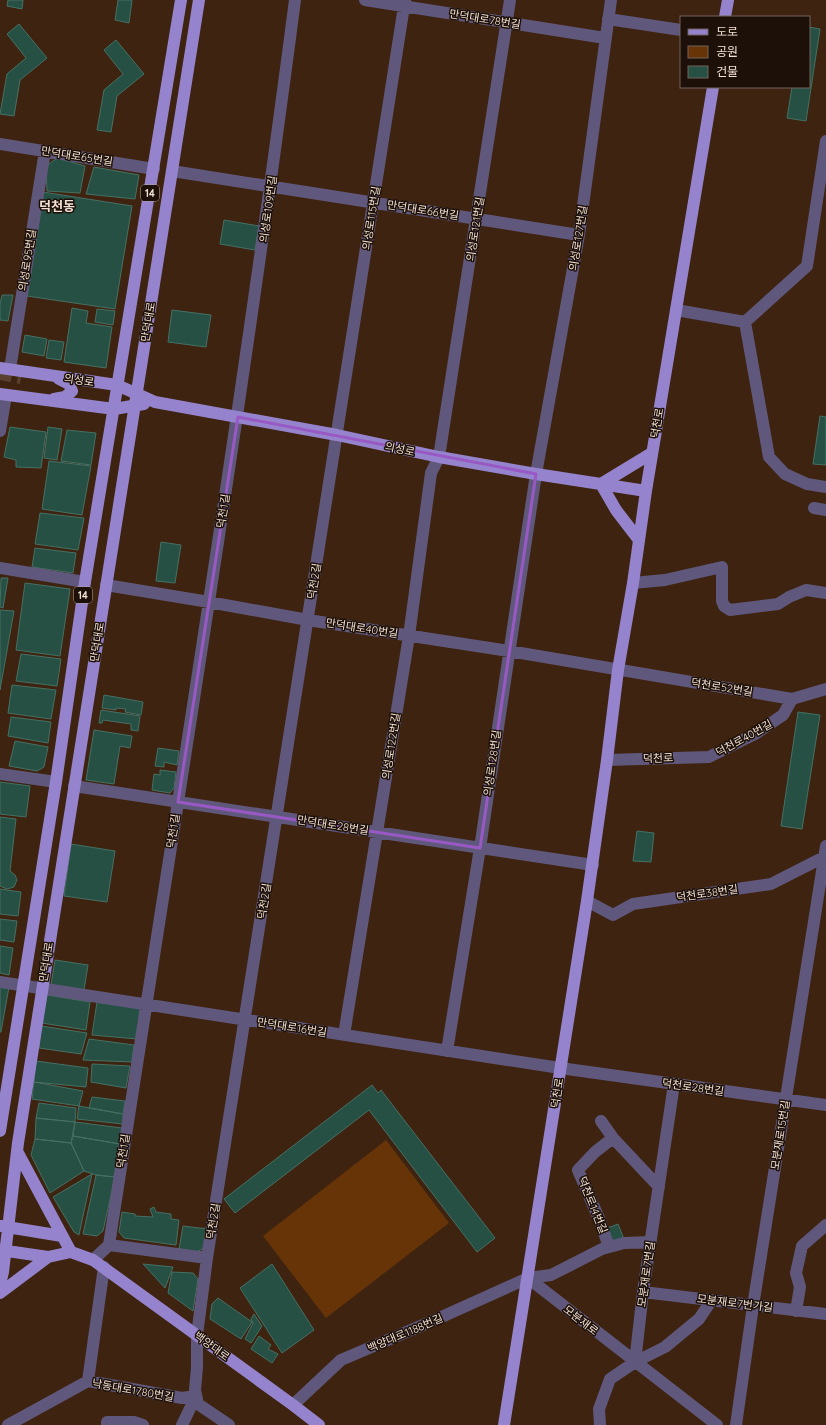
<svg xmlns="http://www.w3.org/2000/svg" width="826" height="1425" font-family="Quicksand,'Noto Sans KR',sans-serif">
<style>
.green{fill:#673408}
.building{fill:#265044;stroke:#467064}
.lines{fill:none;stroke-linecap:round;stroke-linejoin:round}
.minor-tunnel{stroke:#593f2d;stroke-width:12;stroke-dasharray:12 6;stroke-linecap:butt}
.minor{stroke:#60587c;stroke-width:12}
.major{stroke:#9584cd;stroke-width:12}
.marked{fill:none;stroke:#9959c4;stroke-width:3;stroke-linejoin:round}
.labels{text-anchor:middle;stroke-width:3;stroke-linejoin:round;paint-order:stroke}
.shield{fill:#1c1008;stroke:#b2a297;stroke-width:1}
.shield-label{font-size:10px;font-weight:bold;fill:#f2e0d4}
.street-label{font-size:11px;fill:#f2e0d4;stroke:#1c1008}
.quarter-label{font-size:13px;font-weight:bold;fill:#f2e0d4;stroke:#1c1008}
</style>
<rect width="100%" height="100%" fill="#3e2310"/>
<!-- green -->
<path class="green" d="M386,1140L449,1223L326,1318L263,1236Z"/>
<!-- building -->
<path class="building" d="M8,0H23L22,9L7,6Z
M118,0H132L129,23L115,20Z
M19,24L47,58L20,80L14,116L0,114L7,74L26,58L7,34Z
M809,27L820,29L806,121L787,118L792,87H809Z
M116,40L144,74L117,96L111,132L97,130L104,90L123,74L104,50Z
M57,158L85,166L80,193L47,191L46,166Z
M94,167L139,175L135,199L86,194Z
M43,192L132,206L115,309L27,296Z
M224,220L259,226L255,250L220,244Z
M2,295H13L8,321L0,320V304Z
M72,308L88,311L86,323L112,327L106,368L64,362Z
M97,309L115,311L113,325L95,322Z
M172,310L211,315L206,347L168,342Z
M25,335L47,339L44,356L22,352Z
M49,340L64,342L61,360L46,358Z
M820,416L826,417V465L813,464Z
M10,427L46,432L41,468L16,467V460L4,457Z
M48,427L62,429L57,460L44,458Z
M67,430L96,433L91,465L61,461Z
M49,461L91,466L82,515L42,509Z
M40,513L84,518L78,550L35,544Z
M161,542L181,545L175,583L156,581Z
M35,548L76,553L73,573L32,567Z
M1,578H8L3,608L0,607Z
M25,583L70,589L60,656L16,650Z
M0,610L14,611L0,690Z
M21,654L61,659L57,686L16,681Z
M12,685L56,690L51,719L8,713Z
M104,695L143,702L141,715L125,712L126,709L116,708V710L102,708Z
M101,710L140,716L138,731L131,730V724L103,720L102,723H99Z
M798,712L820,715L802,829L781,826Z
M11,717L51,722L48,743L8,736Z
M94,730L132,736L130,748L120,746L114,784L86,780Z
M15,741L48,747L44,767L37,771L9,766Z
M158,748L179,751L177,765L164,762V767L155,766Z
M160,770L176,772L174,788L170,793L152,790L154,774L160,775Z
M0,782L30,786L26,817L0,814Z
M0,817L16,819L10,871L15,875L17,880L14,887L7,889L0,886Z
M637,831L654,833L651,862L633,861Z
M71,844L115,851L107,902L64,896Z
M0,889L21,892L18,916L0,914Z
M0,919L17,921L14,942L0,940Z
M0,946L13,948L9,975L0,973Z
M55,960L88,965L84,990L51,985Z
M0,986L9,987L1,1032H0Z
M47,995L90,1002L86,1030L42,1023Z
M97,1002L140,1008L137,1039L92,1035Z
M41,1026L87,1033L81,1054L39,1048Z
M89,1039L134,1045L132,1062L83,1060Z
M36,1061L88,1068L86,1087L34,1082Z
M92,1064L130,1066L126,1088L91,1082Z
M34,1082L83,1091L79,1106L32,1099Z
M372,1085L378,1093L381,1090L495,1238L477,1252L369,1110L235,1213L224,1199Z
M92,1097L125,1101L123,1114L89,1108Z
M39,1103L76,1108L75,1122L36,1118Z
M79,1106L123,1114V1124L77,1119Z
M36,1118L75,1122L71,1143L35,1139Z
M75,1122L122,1128L120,1144L73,1136Z
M73,1136L120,1144L115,1177L96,1175L84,1171L71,1143Z
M35,1139L71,1143L84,1171L50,1193L31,1155Z
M92,1174L79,1235L74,1232L53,1197Z
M96,1175L115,1177L103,1231L97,1236L83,1234Z
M154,1207L156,1212L171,1214V1219L179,1220L176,1245L124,1238L119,1232L122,1212L135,1214V1216L153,1217L150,1209Z
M618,1224L624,1239L611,1243L605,1229Z
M183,1226L208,1229L204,1248L197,1252L179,1249Z
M143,1264L173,1267L165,1288Z
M272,1264L314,1330L282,1353L240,1288Z
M172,1272L193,1273L198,1279L193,1311L168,1293Z
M218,1298L252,1322L241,1339L210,1319L212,1304Z
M254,1314L262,1326L251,1343L245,1339L253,1323L251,1319Z
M259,1336L271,1345L268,1349L278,1354L272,1363L251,1349Z"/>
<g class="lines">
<!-- minor-tunnel -->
<path class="minor-tunnel" d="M0,374L21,378"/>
<!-- minor -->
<path class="minor" d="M365,0L605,38
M608,19L681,30
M0,144L154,169
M172,171L579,235
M676,310L745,322L769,457L785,474L807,484L826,487
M745,322L807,266L826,141
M10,369L45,151
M0,431L6,395
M814,508L826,510
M0,568L85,582
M633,583L665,580L722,567V601L724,606L730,610L778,604L789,597L806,590L826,593
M106,585L209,602L308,620L509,651L792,699L826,689
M607,760L709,757L755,734L783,715L792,699
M0,774L56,782
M74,786L593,865
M587,901L613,915L633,904L771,884L826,856
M0,982L560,1068L826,1105
M344,1035L409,636L431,473L439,457L510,0
M447,1051L480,848L536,474L579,235L611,0
M601,1121L613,1138L659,1187
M109,1245C173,830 241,416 295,0
M609,1247L600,1221L578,1170L595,1152L613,1138
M93,1260L109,1245L207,1258
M528,1278L717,1425
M643,1292L826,1314
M796,1311L800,1287L796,1273L802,1246L826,1225
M635,1362L643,1292L674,1084
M88,1381L104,1267
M293,1405L341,1360L437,1319L528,1278L551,1275L602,1249L624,1243L651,1242
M8,1425L88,1381L182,1398L196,1396
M107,1425V1422H134L143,1425
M182,1425L196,1396
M229,1425L198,1404L195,1390L197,1367V1335L207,1258L405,0
M600,1425L599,1409L610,1379L635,1362L665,1347L699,1319L711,1301
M736,1425L753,1306L826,846"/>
<!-- major -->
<path class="major" d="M725,17L728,0
M0,368L117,385L155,402L337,435L439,457L536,474L646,491
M0,394L114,409L144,404
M54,399L65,397L72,391L69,384L59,379
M639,540L616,510L601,484L652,453
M0,1131L56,782L85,582L181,0
M17,1151L71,1252
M1,1226L62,1236
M0,1250L48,1257L71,1252L93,1260L293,1405L319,1425
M0,1284L3,1272L18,1143L199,0
M0,1293L48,1257
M504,1425L587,901L607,760L618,670L633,583L646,491L713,87"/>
</g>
<!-- marked area -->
<path class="marked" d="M238,417L536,474L480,848L178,802Z"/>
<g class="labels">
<!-- shield labels -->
<g class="shield">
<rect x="141" y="185" width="18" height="16" rx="3"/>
<rect x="74" y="587" width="18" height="16" rx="3"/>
</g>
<g class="shield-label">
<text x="150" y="197">14</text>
<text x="83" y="599">14</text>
</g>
<!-- street labels -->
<g class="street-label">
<text transform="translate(485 19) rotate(9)" y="4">만덕대로78번길</text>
<text transform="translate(77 156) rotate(9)" y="4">만덕대로65번길</text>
<text transform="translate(268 209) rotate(-82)" y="4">의성로109번길</text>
<text transform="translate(423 210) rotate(9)" y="4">만덕대로66번길</text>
<text transform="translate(371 218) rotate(-81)" y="4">의성로115번길</text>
<text transform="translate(475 229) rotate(-81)" y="4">의성로121번길</text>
<text transform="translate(578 238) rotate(-81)" y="4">의성로127번길</text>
<text transform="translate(27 260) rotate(-81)" y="4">의성로95번길</text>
<text transform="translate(148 322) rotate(-81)" y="4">만덕대로</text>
<text transform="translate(79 380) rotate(8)" y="4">의성로</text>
<text transform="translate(657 423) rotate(-80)" y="4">덕천로</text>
<text transform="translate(400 449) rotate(12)" y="4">의성로</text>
<text transform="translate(223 511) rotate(-81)" y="4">덕천1길</text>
<text transform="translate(314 581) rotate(-81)" y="4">덕천2길</text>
<text transform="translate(362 628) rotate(9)" y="4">만덕대로40번길</text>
<text transform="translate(97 642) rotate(-81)" y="4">만덕대로</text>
<text transform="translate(722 687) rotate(9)" y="4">덕천로52번길</text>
<text transform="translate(744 738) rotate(-29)" y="4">덕천로40번길</text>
<text transform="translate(391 746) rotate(-81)" y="4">의성로122번길</text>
<text transform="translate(658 758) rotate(-2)" y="4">덕천로</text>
<text transform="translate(492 763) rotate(-82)" y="4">의성로128번길</text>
<text transform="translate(333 825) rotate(9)" y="4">만덕대로28번길</text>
<text transform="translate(173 831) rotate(-81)" y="4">덕천1길</text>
<text transform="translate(707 893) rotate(-8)" y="4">덕천로38번길</text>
<text transform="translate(264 901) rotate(-81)" y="4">덕천2길</text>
<text transform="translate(46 962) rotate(-81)" y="4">만덕대로</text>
<text transform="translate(292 1027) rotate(9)" y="4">만덕대로16번길</text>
<text transform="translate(693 1087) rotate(8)" y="4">덕천로28번길</text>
<text transform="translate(557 1093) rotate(-81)" y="4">덕천로</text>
<text transform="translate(780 1135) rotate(-81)" y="4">모분재로15번길</text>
<text transform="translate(123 1151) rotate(-81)" y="4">덕천1길</text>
<text transform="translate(593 1205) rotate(68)" y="4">덕천로14번길</text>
<text transform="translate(213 1221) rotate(-81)" y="4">덕천2길</text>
<text transform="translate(646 1274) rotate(-82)" y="4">모분재로7번길</text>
<text transform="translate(735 1303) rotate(7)" y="4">모분재로7번가길</text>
<text transform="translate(581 1320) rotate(38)" y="4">모분재로</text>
<text transform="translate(405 1333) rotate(-23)" y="4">백양대로1188번길</text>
<text transform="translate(212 1346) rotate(36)" y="4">백양대로</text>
<text transform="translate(133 1390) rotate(10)" y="4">낙동대로1780번길</text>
</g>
<!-- quarter labels -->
<g class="quarter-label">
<text x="57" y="211">덕천동</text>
</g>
</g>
<!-- legend -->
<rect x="680" y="16" width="130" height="72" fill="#1c1008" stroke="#72635a"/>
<rect x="688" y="29" width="20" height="6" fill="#9584cd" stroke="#72635a"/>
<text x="716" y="36" font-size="12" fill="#f2e0d4">도로</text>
<rect x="688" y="46" width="20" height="12" fill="#673408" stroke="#72635a"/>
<text x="716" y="56" font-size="12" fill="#f2e0d4">공원</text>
<rect x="688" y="66" width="20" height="12" fill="#265044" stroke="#72635a"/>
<text x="716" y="76" font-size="12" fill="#f2e0d4">건물</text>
</svg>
